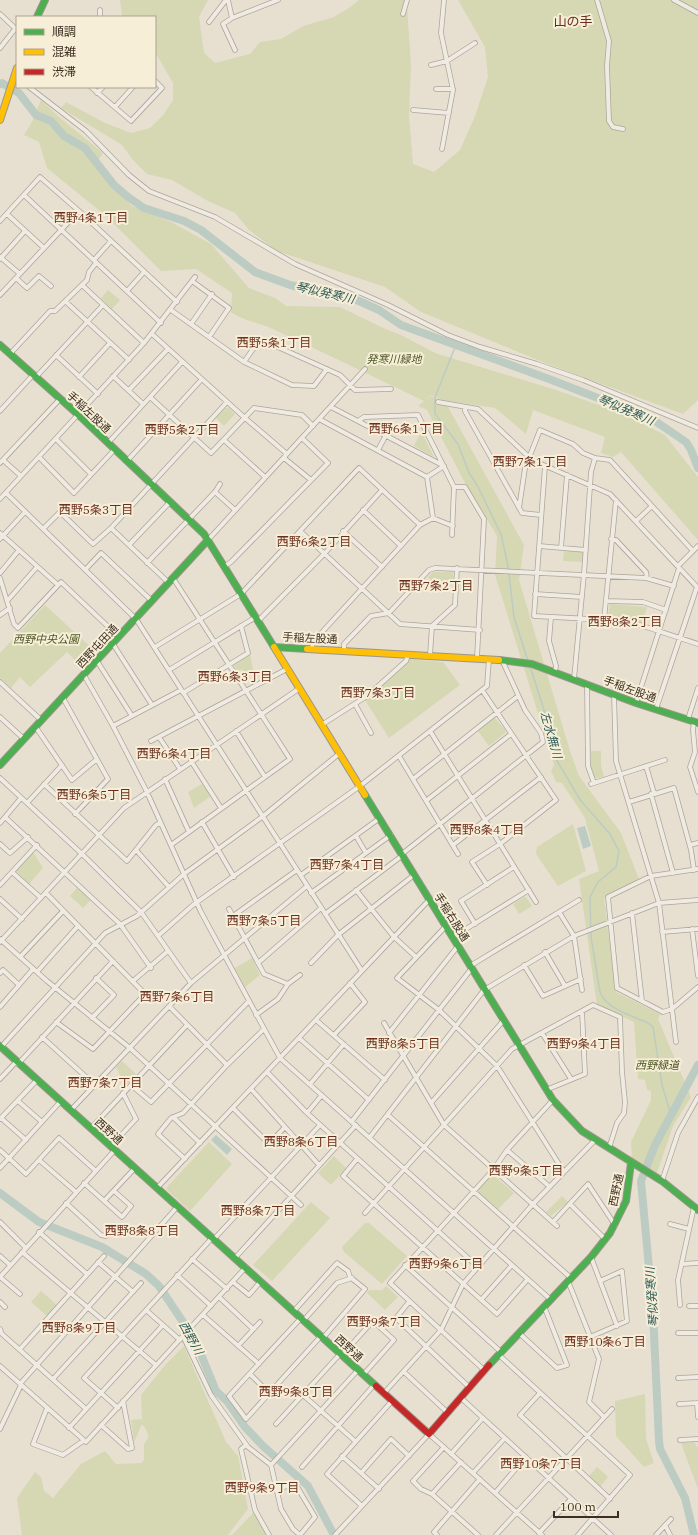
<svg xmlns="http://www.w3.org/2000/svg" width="698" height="1535" font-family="'IBM Plex Serif','Noto Sans JP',serif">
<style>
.green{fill:#d6d7b3}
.water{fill:#bcccc2}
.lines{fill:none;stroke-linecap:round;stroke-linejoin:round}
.stream{stroke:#bcccc2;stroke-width:1.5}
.river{stroke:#bcccc2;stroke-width:8}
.street-casing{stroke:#ada599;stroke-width:5.5}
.fast-casing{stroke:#9c958a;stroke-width:8}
.slow-casing{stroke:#9c958a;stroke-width:8}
.jam-casing{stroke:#9c958a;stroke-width:8}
.street{stroke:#efebe3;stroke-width:4}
.fast{stroke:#4caf50;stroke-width:6}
.slow{stroke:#ffc107;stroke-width:6}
.jam{stroke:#c62828;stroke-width:6}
.labels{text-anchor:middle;stroke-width:4;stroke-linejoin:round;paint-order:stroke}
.park-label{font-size:11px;font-style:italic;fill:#4d5a26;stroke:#f7eed8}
.street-label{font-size:11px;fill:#3d2e20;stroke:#f7eed8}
.neighbourhood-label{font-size:12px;fill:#6b2e1e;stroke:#f7eed8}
.water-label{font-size:12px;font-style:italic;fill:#2f5d5a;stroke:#f7eed8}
.quarter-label{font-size:13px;fill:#6b2e1e;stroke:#f7eed8}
</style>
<rect width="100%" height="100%" fill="#e7e0d1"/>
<!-- green -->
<path class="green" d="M120,0H208L199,17L204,53L215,63L250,54L260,42L281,39L303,26L334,17L349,8L359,0H405L407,6L411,64L409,116L413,164L434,172L460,150L475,116L488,77L485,47L458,0H698V400L683,414L545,363L421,312L385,287L277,251L249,230L235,213L206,200L172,180L147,174L133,160L122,145L61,108L66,102L105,123L131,133L150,128L164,114L173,100V83L155,52V17H122Z
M41,100L59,117L103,153L99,159L97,170L132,206L173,223L211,244L249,288L275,298L286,306L340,307L381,327L403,336L435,353L556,390L621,413L665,435L698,477V540L621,452L613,457L601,453L605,437L533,410L526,434L495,408L442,400L431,395L424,401L431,396L447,405L524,545L519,580L570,751L579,776L621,833L639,879L604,898L616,992L660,1014L658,1019L691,1097L673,1126L657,1173L632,1158L631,1142L651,1100V1091L647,1090L645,1080L638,1079L634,1022L597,1005L579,879L599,871L585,818L562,783L556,782L551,771L554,765L495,575L497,536L465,483L427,410L418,406L424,401C374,377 325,353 275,330C261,323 243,321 231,312L232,293L196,269L161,271L106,216L47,168L39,142L24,135L32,122Z
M108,290L120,300L112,309L101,298Z
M226,408H229L235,414L224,426L216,418Z
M421,432L423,435L434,457L414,446Z
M564,551L583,552L582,562L563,561Z
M433,572H453V584L438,583L441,590L428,577Z
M610,604L647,607L642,623L629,618H610L608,616Z
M45,605L95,651L81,667L67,652L30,687L20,677L11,688L0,678V653Z
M250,654L253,670L245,674L242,669L237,672L234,664Z
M409,659L443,662L460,685L389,738L365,700Z
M494,717L506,731L505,733L489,746L477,730Z
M591,751H601V765L604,777L594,778L591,767Z
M202,784L211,796L194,808L188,792Z
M573,824L586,871L558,886L536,854L537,847Z
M33,852L43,868L29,884L16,871Z
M77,888L91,900L83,908L70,896Z
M524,897H526L532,906L519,914L513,904Z
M252,958L260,975L245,987L235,968Z
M122,1061L136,1074L125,1087L116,1067Z
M209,1142L232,1164L190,1211L167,1190V1187Z
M334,1156L346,1168L331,1185L318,1173Z
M492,1174L514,1193L498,1209L477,1191Z
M562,1196L568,1202L551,1216L546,1212Z
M311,1202L330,1218L272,1281L253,1265Z
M365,1223H369L407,1256L382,1284L344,1252L342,1247Z
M386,1286L398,1297L385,1310L367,1293L369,1290H382Z
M41,1291L57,1305L47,1316L31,1302Z
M184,1346L226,1442L238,1456L248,1509L228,1535H22L17,1498L35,1472L41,1477L44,1491L53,1498L81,1464L105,1451L116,1464L141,1463L144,1460V1444C151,1436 148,1432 142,1424L134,1442L131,1420L141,1419L142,1422L141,1395L166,1364Z
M645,1394L646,1439L654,1463L644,1467L616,1436L615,1401Z
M694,1442L698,1448V1489L681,1443Z
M597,1467L608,1477L600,1487L589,1476Z
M254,1512L266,1535H232Z"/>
<!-- water -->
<path class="water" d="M585,826L591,846L583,849L577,828Z
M216,1135L232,1149L227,1155L211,1140Z"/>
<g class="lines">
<!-- stream -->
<path class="stream" d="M456,345L435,397V414L458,444L469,473L477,485L501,534L508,566L514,617L528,661
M530,666L551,732L557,761L581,801L610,834L619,851L616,867L598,882L590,897L591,937L600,992C606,1009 633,1016 648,1023L653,1027L662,1085L671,1115"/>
<!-- river -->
<path class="river" d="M0,84L2,83L19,93L36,115L51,121L64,136L85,148L114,185L128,197L144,208L184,221L201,230L255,272L290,285L319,292L350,297L379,310L401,325L549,379L652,419L686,442L691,450L698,468
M0,1193L39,1222L102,1247L146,1274L159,1286L195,1340L216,1391L227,1401L245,1427L263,1446L308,1486L334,1535
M694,1535L685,1498L660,1449L659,1441L653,1312L641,1181L655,1145L698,1065"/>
<!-- street casing -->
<g class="street-casing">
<path id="street" d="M228,0L232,18
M597,0L609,41L607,66L609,121L613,127L623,129
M674,0L698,13
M100,10V17
M0,14L17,30
M403,14L407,0
M209,22L226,0
M0,48L15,29
M235,50L223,24L232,18L278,0
M431,65L447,61L475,43
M29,87L86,131L129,175L149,191L215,217L295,264L388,305L448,335L480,347L537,364L583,380L698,428
M91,87L131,121L162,88L155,81
M436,89H453
M97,93L103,87
M115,107L133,87
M413,110L449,113
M442,149L453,90L441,33L444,0
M24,195L161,323
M7,214L44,248
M0,221L40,177L79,211
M0,257L20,274
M0,259L25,231
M94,260L111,241
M16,278L27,288L39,276L51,286
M192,281L229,308L209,337
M82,285L144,343
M127,291L144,272
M0,295L79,211L177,302
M65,301L129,360
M171,310L244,362L292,385L314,386L327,369
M191,324L212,294
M152,334L245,418L287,454
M10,354L50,311H55L87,280L89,272L96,263
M56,355L98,394
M244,362L260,339L340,375L355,390L391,389
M113,376L143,404
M36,377L103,305
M79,377L110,343
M129,390L168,349
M150,397L211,453L254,408L302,415L313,426
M438,402L478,409L532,460L610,494L698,588
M331,407L444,466L427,477L433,518
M465,407V411L522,513L541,515
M0,411L33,375
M319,419L427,477
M358,421L364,417L418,415L454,487L452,535
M56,439L91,474
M224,440L265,477
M108,443L182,362
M378,450L386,435
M39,457L74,493L115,449
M284,458L311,480
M529,458L540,430L573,444L583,453L595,458L610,460L693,551
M3,460L21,476
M127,461L202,379
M0,463L60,399
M545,466L534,616L628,621L698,644
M454,487H465L484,519L477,658
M215,492L235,510
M6,493L136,619L362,971
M0,499L144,343L195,277
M519,508L527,455
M363,510L401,546
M636,521L652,506
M111,528L227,402
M43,529L60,512L93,544L111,528L169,583
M300,531L400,624L480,630
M343,531L382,567
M0,533L58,585
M0,539L25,512
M611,539L616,540L646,572L647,578
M208,540L365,369
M129,545L170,502
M539,546L586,550
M561,548L567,475
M147,563L215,492L220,484
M225,566L231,562L328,463L302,438
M678,566L698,546
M85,570L101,553L152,601
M0,573L19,550
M0,578L14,624L18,628L61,582L119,637
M173,578L290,759L265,777
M535,594L582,597
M8,600L37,567
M606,601L643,602L666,610
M0,615L10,608
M551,617L549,641L556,666L555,672
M604,620L616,500
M258,621L325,553L382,490
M113,644L152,705
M155,647L241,594L359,468L420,525
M312,648L313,642L420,525L433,518L453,526
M344,650V644L371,616L389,613L429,570L435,568L646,578L674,586
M430,655L432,626L455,605L457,568
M97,661L132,716
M169,670L256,617
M84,675L113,726L146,790L201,912L280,1058L550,1299
M574,679L584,574L591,472L595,458
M0,682L41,720
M587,684L588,766L594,783
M482,690L556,800L500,844L472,862L487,885
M183,693L248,653L241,626
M614,695L616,761L659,903L676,1042
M63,698L108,779L75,814
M636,703L679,568
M355,704L371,733
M656,709L697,587
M0,717L24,739
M688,719L698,688
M694,721L693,730L695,752L690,767L698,792
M323,724L367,696L406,661L408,655
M35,726L72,780L97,759
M113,726L181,690
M430,731L536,902
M159,737L180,769
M151,741L287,669
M399,756L458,854
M191,761L221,808
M646,766L654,793
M0,778L82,854L141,912L191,983
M165,779L189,832
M413,779L518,696
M44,784L127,861L156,825L160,823
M591,784L665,760
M651,794L673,873
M427,800L511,734
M629,802L674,788L691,850L694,870
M27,803L62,765
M5,817L120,924L151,968
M202,822L234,877
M0,823L21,798
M356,836L366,853
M0,844L10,853L28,837
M171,845L265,777L236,731
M453,845L541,777
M690,845L698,843
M136,850L169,887
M402,854L543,742L541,733L525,710L502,660
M698,869L651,876L608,897L617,988L663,1012L672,1009L698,987
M12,872L41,898
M301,875L380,818
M0,885L37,845
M356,890L394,937L416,957
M46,893L145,994L93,1049L56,1022
M311,893L391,835
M0,899L22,919
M229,909L264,974L288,984
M559,912L574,936L582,990
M632,913L642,1001
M325,914L403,855
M233,916L297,870
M475,924L461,901L514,867
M446,926L397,978L439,1010L497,1066L564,1172
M692,929L698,976
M662,932L698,929
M158,936L193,905L360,786L482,690L487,686L489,659
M453,937L529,890
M0,939L47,981L130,1048L301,1205
M0,942L124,808L300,688
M545,952L565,986
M20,957L63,911
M258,963L321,908
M311,963L338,935L414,875
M524,965L543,996L581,979
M470,966L579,900
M37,972L78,926
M0,973L3,970L19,985
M133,981L168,951
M169,1006L227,1065
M0,1007L33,969
M256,1015L278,999L288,984L300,975
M92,1018L114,995L96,978
M316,1020L385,1080
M384,1023L444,1125L557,1226
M389,1033L458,946
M542,1033L571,1079
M334,1035L365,1002L350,983
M42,1037L95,1085
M299,1038L369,1100
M1,1047L105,933L137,916L184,874L262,817L340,753
M18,1064L113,961
M267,1072L307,1113L478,1267
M0,1079L16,1062
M310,1084L344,1044
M131,1085L151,1102L249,1001
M251,1089L319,1165
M546,1090L585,1074L582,1011
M18,1101L42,1122
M431,1103L504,1020
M233,1108L269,1144L285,1127
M71,1110L191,983L307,886
M307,1113L322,1095
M388,1115L571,1278
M173,1117L200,1143
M1,1118L26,1140
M0,1119L36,1081
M352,1121L472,968
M91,1128L187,1025
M370,1137L484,990L574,936L659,903L698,900
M111,1146L136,1119L123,1093
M0,1150L26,1174L59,1138L96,1171
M507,1150L550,1187
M185,1159L158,1134L171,1118L183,1113L227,1065L264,1029
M357,1159L343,1176L497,1314L528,1279
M39,1160L76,1192
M0,1168L61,1101
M662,1181L678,1133L698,1097
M84,1183L122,1217L131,1206L114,1191
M157,1188L429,900
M104,1201L135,1168
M66,1203L101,1235L106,1236L113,1229
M570,1204L605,1239
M365,1213L512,1049L593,1005L620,1017L622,1072L625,1102L624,1113L617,1123L609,1148
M0,1222L26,1248
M553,1222L588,1184L615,1225
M670,1224L689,1229
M39,1232L87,1274
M214,1239L320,1125
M22,1252L156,1365
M0,1256L10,1265
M591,1257L617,1326
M235,1258L356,1125
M192,1259L227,1289
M98,1262L133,1292
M682,1264L698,1263
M405,1265L501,1352
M177,1275L211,1306
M0,1277L114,1151
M0,1277L20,1294
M568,1281L599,1359L589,1402L604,1417
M233,1282L249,1295L261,1281
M219,1297L253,1329
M481,1300L512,1265
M0,1302L5,1307
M409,1302L396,1318L469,1387
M680,1305L678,1280L694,1207
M689,1306H698
M146,1310L180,1340
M294,1311L337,1263L348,1271L350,1277L365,1289L323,1338
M203,1315L259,1364
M301,1318L229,1396L246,1419L321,1336
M304,1320L337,1283L352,1278
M0,1329L2,1334L86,1409
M519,1333L557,1368L567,1365L544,1306
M678,1333H698
M183,1336L211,1395L248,1447L271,1465L281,1509L293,1529L300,1535
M590,1337L627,1321L622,1271L600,1281
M238,1346L260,1322
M20,1349L104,1256
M342,1355L373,1321L394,1340L363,1375
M499,1355L630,1475L578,1535
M0,1366L86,1442L246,1267
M484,1370L390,1283L454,1213L494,1169L507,1150L553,1100
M404,1372L447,1412
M250,1374L269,1393
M678,1378L698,1377
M53,1379L141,1283
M20,1384L178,1206
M384,1393L441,1330L463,1284L533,1204L595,1140
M540,1393L520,1415L610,1499
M303,1395L355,1441
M460,1397L611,1535
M697,1403L698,1417
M679,1404L698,1403
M47,1408L33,1444L63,1455L83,1441
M118,1408L84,1378L212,1238
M276,1424L340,1354
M101,1425L128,1449L132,1448L123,1401
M69,1428L163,1325
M0,1429L21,1385
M680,1440L698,1439
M246,1445L241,1449L255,1510L269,1535
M444,1447L413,1481L421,1489L432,1494L478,1535
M451,1454L483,1418
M342,1456L379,1489
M271,1465L358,1370
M302,1467L374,1385
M361,1473L391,1439L409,1456
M473,1473L505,1438
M251,1492L296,1485L315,1517L300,1535
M495,1493L526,1457
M432,1494L461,1462
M362,1506L327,1474L392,1401
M665,1525L670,1535
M539,1533L571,1499
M335,1535L429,1434L542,1535
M437,1535L434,1532L480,1479
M496,1535L612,1409
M656,1535L671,1519"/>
</g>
<!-- fast casing -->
<g class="fast-casing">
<path id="fast" d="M37,17L45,0
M0,345L83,419L204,534L274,647L307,649
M499,660L532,664L636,703L698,723
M0,765L208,540
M365,795L553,1100L582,1131L662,1181L698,1210
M0,1046L376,1386
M489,1365L591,1257L610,1233L626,1201L631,1163"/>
</g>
<!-- slow casing -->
<g class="slow-casing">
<path id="slow" d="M0,120L17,68
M274,647L365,795
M307,649L499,660"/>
</g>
<!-- jam casing -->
<g class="jam-casing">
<path id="jam" d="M376,1386L429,1434L489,1365"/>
</g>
<!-- street -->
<use href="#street" class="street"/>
<!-- fast -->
<use href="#fast" class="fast"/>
<!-- slow -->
<use href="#slow" class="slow"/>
<!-- jam -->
<use href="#jam" class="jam"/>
</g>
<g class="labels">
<!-- park labels -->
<g class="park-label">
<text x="394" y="363">発寒川緑地</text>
<text x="46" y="643">西野中央公園</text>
<text x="657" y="1069">西野緑道</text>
</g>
<!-- street labels -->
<g class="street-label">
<text transform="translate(89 412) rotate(43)" y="4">手稲左股通</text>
<text transform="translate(310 638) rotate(3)" y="4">手稲左股通</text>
<text transform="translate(97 646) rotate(-47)" y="4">西野屯田通</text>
<text transform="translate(630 689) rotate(20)" y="4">手稲左股通</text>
<text transform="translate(452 917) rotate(58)" y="4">手稲右股通</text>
<text transform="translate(109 1131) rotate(42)" y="4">西野通</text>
<text transform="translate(616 1190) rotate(-78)" y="4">西野通</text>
<text transform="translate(349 1348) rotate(42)" y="4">西野通</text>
</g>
<!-- neighbourhood labels -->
<g class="neighbourhood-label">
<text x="91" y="222">西野4条1丁目</text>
<text x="274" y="347">西野5条1丁目</text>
<text x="406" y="433">西野6条1丁目</text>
<text x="182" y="434">西野5条2丁目</text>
<text x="530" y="466">西野7条1丁目</text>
<text x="96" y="514">西野5条3丁目</text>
<text x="314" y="546">西野6条2丁目</text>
<text x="436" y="590">西野7条2丁目</text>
<text x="625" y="626">西野8条2丁目</text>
<text x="235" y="681">西野6条3丁目</text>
<text x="378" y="697">西野7条3丁目</text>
<text x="174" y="758">西野6条4丁目</text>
<text x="94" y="799">西野6条5丁目</text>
<text x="487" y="834">西野8条4丁目</text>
<text x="347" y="869">西野7条4丁目</text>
<text x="264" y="925">西野7条5丁目</text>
<text x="177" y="1001">西野7条6丁目</text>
<text x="403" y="1048">西野8条5丁目</text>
<text x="584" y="1048">西野9条4丁目</text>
<text x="105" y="1087">西野7条7丁目</text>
<text x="301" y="1146">西野8条6丁目</text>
<text x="526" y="1175">西野9条5丁目</text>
<text x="258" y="1215">西野8条7丁目</text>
<text x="142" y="1235">西野8条8丁目</text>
<text x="446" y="1268">西野9条6丁目</text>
<text x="384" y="1326">西野9条7丁目</text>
<text x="79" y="1332">西野8条9丁目</text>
<text x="605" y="1346">西野10条6丁目</text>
<text x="296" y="1396">西野9条8丁目</text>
<text x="541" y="1468">西野10条7丁目</text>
<text x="262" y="1492">西野9条9丁目</text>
</g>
<!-- water labels -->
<g class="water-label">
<text transform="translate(325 293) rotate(13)" y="4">琴似発寒川</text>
<text transform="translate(626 410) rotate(23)" y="4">琴似発寒川</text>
<text transform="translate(551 735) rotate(74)" y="4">左水無川</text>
<text transform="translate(652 1297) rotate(-94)" y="4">琴似発寒川</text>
<text transform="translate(191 1338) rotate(61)" y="4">西野川</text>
</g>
<!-- quarter labels -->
<g class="quarter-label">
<text x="573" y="26">山の手</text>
</g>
</g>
<!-- legend -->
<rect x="16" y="16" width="140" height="72" fill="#f7eed8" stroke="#ada18e"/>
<rect x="24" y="29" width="20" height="6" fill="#4caf50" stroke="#ada18e"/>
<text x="52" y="36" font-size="12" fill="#3d2e20">順調</text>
<rect x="24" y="49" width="20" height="6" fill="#ffc107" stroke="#ada18e"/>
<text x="52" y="56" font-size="12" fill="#3d2e20">混雑</text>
<rect x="24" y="69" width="20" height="6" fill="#c62828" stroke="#ada18e"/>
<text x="52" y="76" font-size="12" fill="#3d2e20">渋滞</text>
<!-- scale -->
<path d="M554 1511v6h64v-6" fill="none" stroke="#3d2e20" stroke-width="2"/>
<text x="560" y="1511" font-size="12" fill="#3d2e20" stroke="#f7eed8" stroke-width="3" paint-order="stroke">100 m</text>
</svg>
